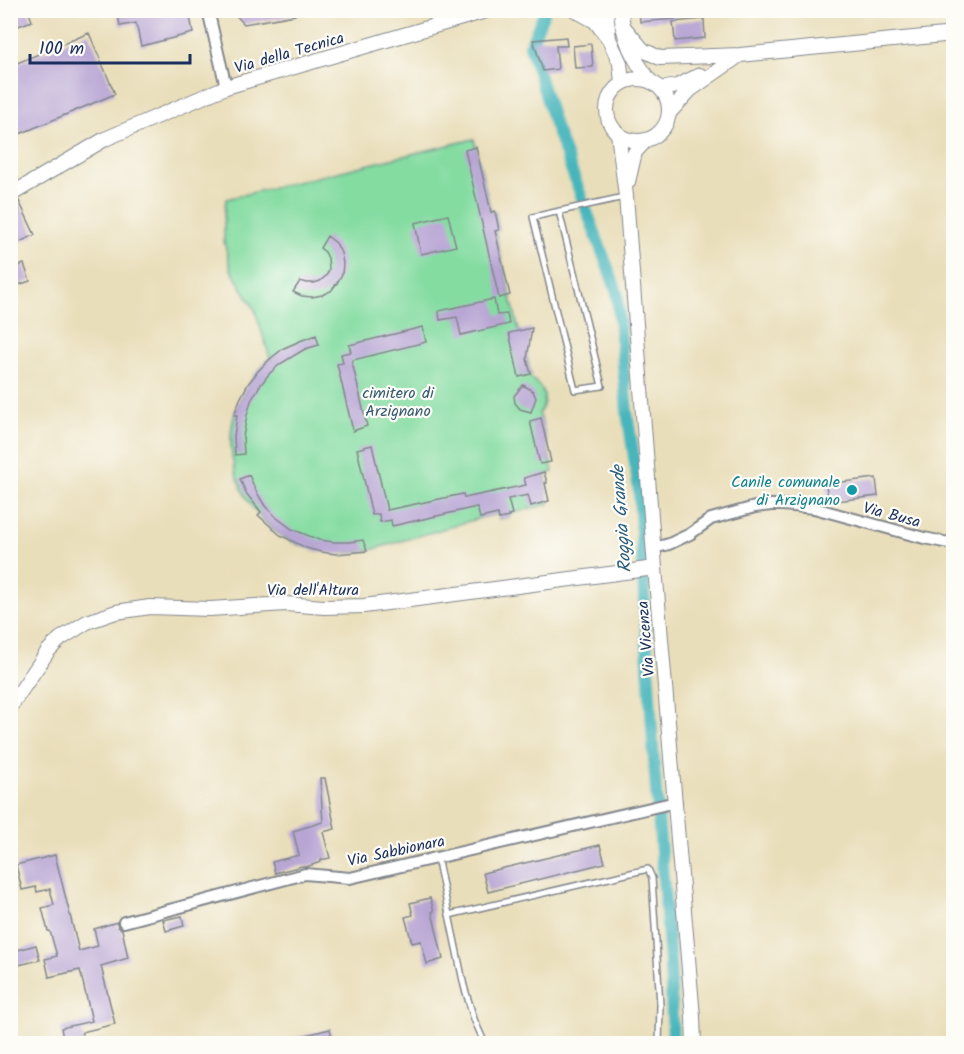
<svg xmlns="http://www.w3.org/2000/svg" width="964" height="1054" font-family="Kalam,sans-serif">
<style>
.green{fill:#84dca1;stroke:#508680;stroke-width:1.5}
.lines{fill:none;stroke-linecap:round;stroke-linejoin:round}
.canal{stroke:#46b6bc;stroke-width:12}
.building{fill:#b8a5d4}
.lane-casing{stroke:#82868c;stroke-width:8}
.street-casing{stroke:#82868c;stroke-width:14}
.secondary-casing{stroke:#82868c;stroke-width:16}
.lane{stroke:#fff;stroke-width:5}
.street{stroke:#fff;stroke-width:10}
.secondary{stroke:#fff;stroke-width:14}
.culture-dot{fill:#0f9aa8;stroke:#fdfcf7;stroke-width:2}
.labels{text-anchor:middle;stroke-width:4.5;stroke-linejoin:round;paint-order:stroke}
.street-label{font-size:16px;fill:#1b2f5e;stroke:#fdfcf7}
.park-label{font-size:16px;fill:#355a6f;stroke:#fdfcf7}
.culture-label{font-size:16px;fill:#0d838f;stroke:#fdfcf7;text-anchor:end}
.water-label{font-size:18px;font-style:italic;fill:#2a5e7f;stroke:#fdfcf7}
</style>
<rect width="100%" height="100%" fill="#fdfcf7"/>
<filter id="ink" filterUnits="userSpaceOnUse"><feTurbulence type="fractalNoise" baseFrequency=".0167" numOctaves="2"/><feDisplacementMap in="SourceGraphic" scale="12" xChannelSelector="R" yChannelSelector="G"/><feConvolveMatrix kernelMatrix="1 2 1 2 8 2 1 2 1" color-interpolation-filters="sRGB"/></filter>
<filter id="wash" filterUnits="userSpaceOnUse"><feTurbulence type="fractalNoise" baseFrequency=".008" numOctaves="4" result="noise"/><feDisplacementMap in="SourceGraphic" scale="24" xChannelSelector="R" yChannelSelector="G"/><feGaussianBlur stdDeviation="1.35" result="paint"/><feColorMatrix in="noise" values="0 0 0 0 0 0 0 0 0 0 0 0 0 0 0 0 0 1.4 0 .05"/><feComposite in="paint" operator="in"/></filter>
<g filter="url(#wash)">
<rect width="100%" height="100%" fill="#e9deba"/>
<!-- green -->
<path class="green" d="M474,139L491,212L495,211L499,230L495,231L519,331H521L531,374L530,375C532,382 535,380 539,386C547,394 545,405 539,413L540,418H541L553,472L545,475L547,483L545,484L549,504L509,514V517L499,519L498,514L480,518L367,551C346,554 328,554 308,548C254,533 220,469 234,416C240,393 254,375 270,358L255,310L231,270L224,241V216L226,199Z"/>
<g class="lines">
<!-- canal -->
<path class="canal" d="M545,10L530,46L555,126L617,292L627,412L639,491L645,616L656,791L670,962L673,1044"/>
</g>
<g id="blocks">
<!-- building -->
<path class="building" d="M10,10H28L32,21L10,29Z
M117,10H189L193,33L141,46L136,23L120,26Z
M231,10H295V15L244,24Z
M639,10H674L675,19L640,22Z
M704,19L705,38L675,41L673,22Z
M89,33L115,94L10,138V66Z
M566,37L567,46H556L558,69L543,71L533,40Z
M591,44L593,67L575,68L573,46Z
M476,147L491,212L495,211L499,230L495,231L510,295L499,298L465,150Z
M19,201L35,235L13,245L10,240V223L15,221L10,211V205Z
M448,215L456,246L421,254L415,223Z
M327,236L336,243L341,253L343,263L342,274L337,283L331,291L322,295L312,297L302,296L293,292L300,281L307,283H314L320,281L326,276L329,270L328,258L325,252L320,248Z
M24,264L30,281L10,288V269Z
M494,299L497,315L507,314L509,324L461,335L457,317L440,320L439,311Z
M423,327L426,342L353,360V361L352,362L367,426L353,431L337,364L343,363L341,354L351,352L349,345Z
M532,328L527,359L531,374L519,377L509,333Z
M316,335L319,345L305,349L280,364L269,374L259,387L251,401L247,415L243,437L244,454L235,455L234,437L237,415H234L240,399L248,384L258,371L270,359L284,348L300,341Z
M523,385L533,391L536,398L531,412L520,409L515,403L514,396Z
M541,418L551,462L540,464L530,421Z
M372,445L387,510L463,494L464,498L526,485L524,478L544,472L547,483H545L549,501L531,506L528,495L508,499L512,514L508,515L509,517L499,519L498,514L480,518L477,507L392,526L391,520L380,522L379,514L372,515L357,449Z
M249,475L256,491L265,506L277,518L292,529L319,540L334,542H349L363,540L367,551L336,554L321,552L306,548L280,535L258,515L261,512L246,493L240,479Z
M876,478L878,496L828,502L826,484Z
M320,778H325L335,829L323,832L330,858L321,860V862L306,867L302,866L275,873L272,862L299,855L293,831L323,822Z
M600,845L605,863L488,892L483,873Z
M55,855L79,951L98,946L94,929L117,922L118,927L122,929L128,958L101,966L115,1024L82,1032L84,1044H64L61,1028L92,1021L80,970L49,977L45,959L57,956L50,931H48L42,908L54,905L50,889L37,892L36,887L22,890L16,865Z
M430,898L434,911L432,912L443,959L427,964L421,941L412,943L405,917L413,915L410,903Z
M182,916L184,926L166,931L163,920Z
M36,945L40,960L10,967V952Z
M330,1029L334,1044H286V1040Z"/>
</g>
</g>
<g filter="url(#ink)">
<use href="#blocks" fill-opacity="0" stroke="#82868c" stroke-width="1.5"/>
<g class="lines">
<!-- lane casing -->
<g class="lane-casing">
<path id="lane" d="M559,211L602,386L575,390L533,217L624,197
M437,857L464,986L474,1019L485,1044
M449,915L648,869L652,878L660,1005L659,1044"/>
</g>
<!-- street casing -->
<g class="street-casing">
<path id="street" d="M208,10L226,87
M654,548L669,544L690,534L711,519L755,507L771,505H783L814,508L924,538L954,544
M124,922L305,874L350,878L676,802"/>
</g>
<!-- secondary casing -->
<g class="secondary-casing">
<path id="secondary" d="M575,10L595,21L609,39
M606,10L609,39L620,63L622,83
M621,10C623,40 633,58 650,81
M622,25L643,50L660,58L740,55L954,34
M607 110a31 31 0 1 1 62 0a31 31 0 1 1-62 0Z
M661,89L677,86L700,75
M669,113L690,90L740,55
M618,133L626,196L655,568L693,1017L694,1044
M628,182L635,152L646,140
M10,195L105,139L226,87L489,10
M10,707L48,651L60,639L87,622L116,612L150,607L210,609L286,604L324,607L364,606L655,568"/>
</g>
<!-- lane -->
<use href="#lane" class="lane"/>
<!-- street -->
<use href="#street" class="street"/>
<!-- secondary -->
<use href="#secondary" class="secondary"/>
</g>
</g>
<!-- markers -->
<circle class="culture-dot" cx="852" cy="490" r="6"/>
<g class="labels">
<!-- street labels -->
<g class="street-label">
<text transform="translate(289 52) rotate(-16)" y="6">Via della Tecnica</text>
<text transform="translate(892 514) rotate(15)" y="6">Via Busa</text>
<text x="313" y="595">Via dell'Altura</text>
<text transform="translate(645 639) rotate(-95)" y="6">Via Vicenza</text>
<text transform="translate(396 850) rotate(-12)" y="6">Via Sabbionara</text>
</g>
<!-- park labels -->
<g class="park-label">
<text x="398" y="398">cimitero di<tspan x="398" dy="18">Arzignano</tspan></text>
</g>
<!-- culture labels -->
<g class="culture-label">
<text x="840" y="487">Canile comunale<tspan x="840" dy="18">di Arzignano</tspan></text>
</g>
<!-- water labels -->
<g class="water-label">
<text transform="translate(621 519) rotate(-94)" y="6">Roggia Grande</text>
</g>
</g>
<!-- margin -->
<rect width="964" height="1054" fill="none" stroke="#fdfcf7" stroke-width="36"/>
<!-- scale -->
<path d="M30 54v9h160v-9" fill="none" stroke="#1b2f5e" stroke-width="3"/>
<text x="39" y="54" font-size="18" fill="#1b2f5e" stroke="#fdfcf7" stroke-width="4.5" paint-order="stroke">100 m</text>
</svg>
